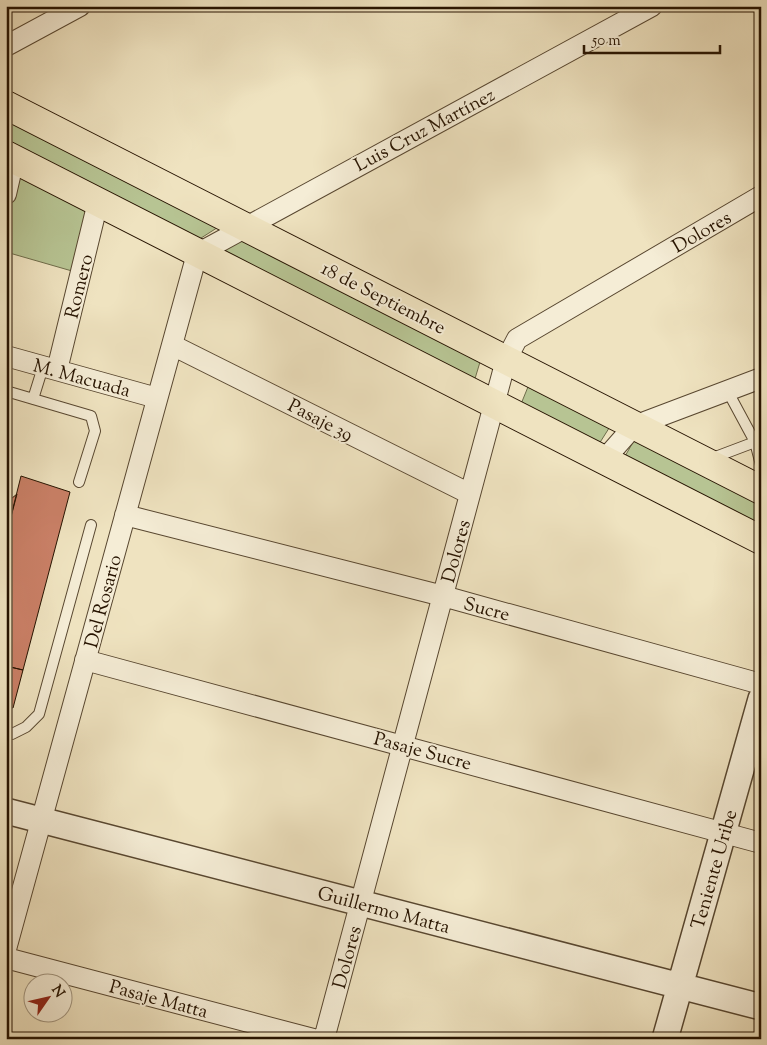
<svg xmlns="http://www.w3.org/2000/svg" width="767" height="1045" font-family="'Sorts Mill Goudy',serif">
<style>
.green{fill:#b7c493;stroke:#6e6c4a}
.building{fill:#ca8067;stroke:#261300}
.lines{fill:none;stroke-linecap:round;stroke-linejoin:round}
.service-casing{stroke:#584730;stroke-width:12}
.minor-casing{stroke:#584730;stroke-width:22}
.tertiary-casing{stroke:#584730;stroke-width:28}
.primary-casing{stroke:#261300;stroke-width:30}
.service{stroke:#f5edd6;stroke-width:10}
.minor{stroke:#f5edd6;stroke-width:20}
.tertiary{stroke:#f5edd6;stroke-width:25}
.primary{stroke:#efe3c0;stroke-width:28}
.labels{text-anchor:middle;stroke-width:4;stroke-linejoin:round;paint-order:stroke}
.street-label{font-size:19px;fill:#261300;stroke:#f5edd6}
</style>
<rect width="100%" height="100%" fill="#efe3c0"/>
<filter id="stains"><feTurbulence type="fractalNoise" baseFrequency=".004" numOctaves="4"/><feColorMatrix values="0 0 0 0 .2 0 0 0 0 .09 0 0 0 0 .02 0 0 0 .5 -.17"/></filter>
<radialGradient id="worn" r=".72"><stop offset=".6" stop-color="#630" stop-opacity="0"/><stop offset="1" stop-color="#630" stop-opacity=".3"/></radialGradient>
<!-- green -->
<path class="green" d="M6,114L223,224L198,240L6,142Z
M17,172L90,210L72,271L6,252V223Z
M243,235L480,362L474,382L220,252Z
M530,382L611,425L599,444L521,404Z
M636,437L761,503V527L624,458Z"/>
<!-- building -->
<path class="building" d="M21,476L70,492L23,670L6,666V536Z
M17,494L6,536V503Z
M6,666L23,670L13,708L6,706Z"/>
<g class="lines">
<!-- service casing -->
<g class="service-casing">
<path id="service" d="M727,390L755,442L761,465
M6,391L91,416L95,431L79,482
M33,399L43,367
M710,459L755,442L761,444
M6,733L12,734L26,727L39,714L91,525"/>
</g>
<!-- minor casing -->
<g class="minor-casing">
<path id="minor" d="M6,46L80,6
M6,194L14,159
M172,345L470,494
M6,356L157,398
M57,370L98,202
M604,460L634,426L761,378
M125,515L443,596L761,684
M85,660L761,843
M6,949L197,254L652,6
M6,958L313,1039
M324,1039L506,360L517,339L761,196"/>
</g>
<!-- tertiary casing -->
<g class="tertiary-casing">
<path id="tertiary" d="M6,811L761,1007
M665,1039L761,699"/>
</g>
<!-- primary casing -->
<g class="primary-casing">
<path id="primary" d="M6,105L761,490
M6,155L761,540"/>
</g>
<!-- service -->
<use href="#service" class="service"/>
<!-- minor -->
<use href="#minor" class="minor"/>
<!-- tertiary -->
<use href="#tertiary" class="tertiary"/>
<!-- primary -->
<use href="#primary" class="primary"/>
</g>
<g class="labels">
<!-- street labels -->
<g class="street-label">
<text transform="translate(424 129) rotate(-28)" y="7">Luis Cruz Martínez</text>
<text transform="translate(701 231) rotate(-30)" y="7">Dolores</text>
<text transform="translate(78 286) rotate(-76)" y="7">Romero</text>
<text transform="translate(384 297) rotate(27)" y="7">18 de Septiembre</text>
<text transform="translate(82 377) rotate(15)" y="7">M. Macuada</text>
<text transform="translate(321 419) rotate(27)" y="7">Pasaje 39</text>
<text transform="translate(455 551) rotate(-75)" y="7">Dolores</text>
<text transform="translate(102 601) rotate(-75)" y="7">Del Rosario</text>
<text transform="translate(487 608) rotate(15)" y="7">Sucre</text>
<text transform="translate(423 750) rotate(15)" y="7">Pasaje Sucre</text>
<text transform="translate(713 869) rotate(-74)" y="7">Teniente Uribe</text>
<text transform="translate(384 909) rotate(15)" y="7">Guillermo Matta</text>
<text transform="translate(346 957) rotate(-75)" y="7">Dolores</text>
<text transform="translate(159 998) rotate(15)" y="7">Pasaje Matta</text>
</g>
</g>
<!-- margin -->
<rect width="767" height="1045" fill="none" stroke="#efe3c0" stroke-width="25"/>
<rect x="8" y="8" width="752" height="1030" fill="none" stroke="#261300" stroke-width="2.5"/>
<rect x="12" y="12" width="742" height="1020" fill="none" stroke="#261300"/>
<!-- north arrow -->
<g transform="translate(48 998) rotate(56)"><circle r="24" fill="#f5edd6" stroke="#a29680"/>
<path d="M0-4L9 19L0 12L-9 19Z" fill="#8f2418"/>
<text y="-8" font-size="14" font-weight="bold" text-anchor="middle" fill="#261300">N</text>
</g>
<!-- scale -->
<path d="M584 45v8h136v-8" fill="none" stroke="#261300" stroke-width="2.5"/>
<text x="592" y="45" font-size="15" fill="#261300" stroke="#f5edd6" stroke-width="4" paint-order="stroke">50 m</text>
<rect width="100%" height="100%" filter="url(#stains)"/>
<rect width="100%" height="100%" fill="url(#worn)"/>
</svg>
